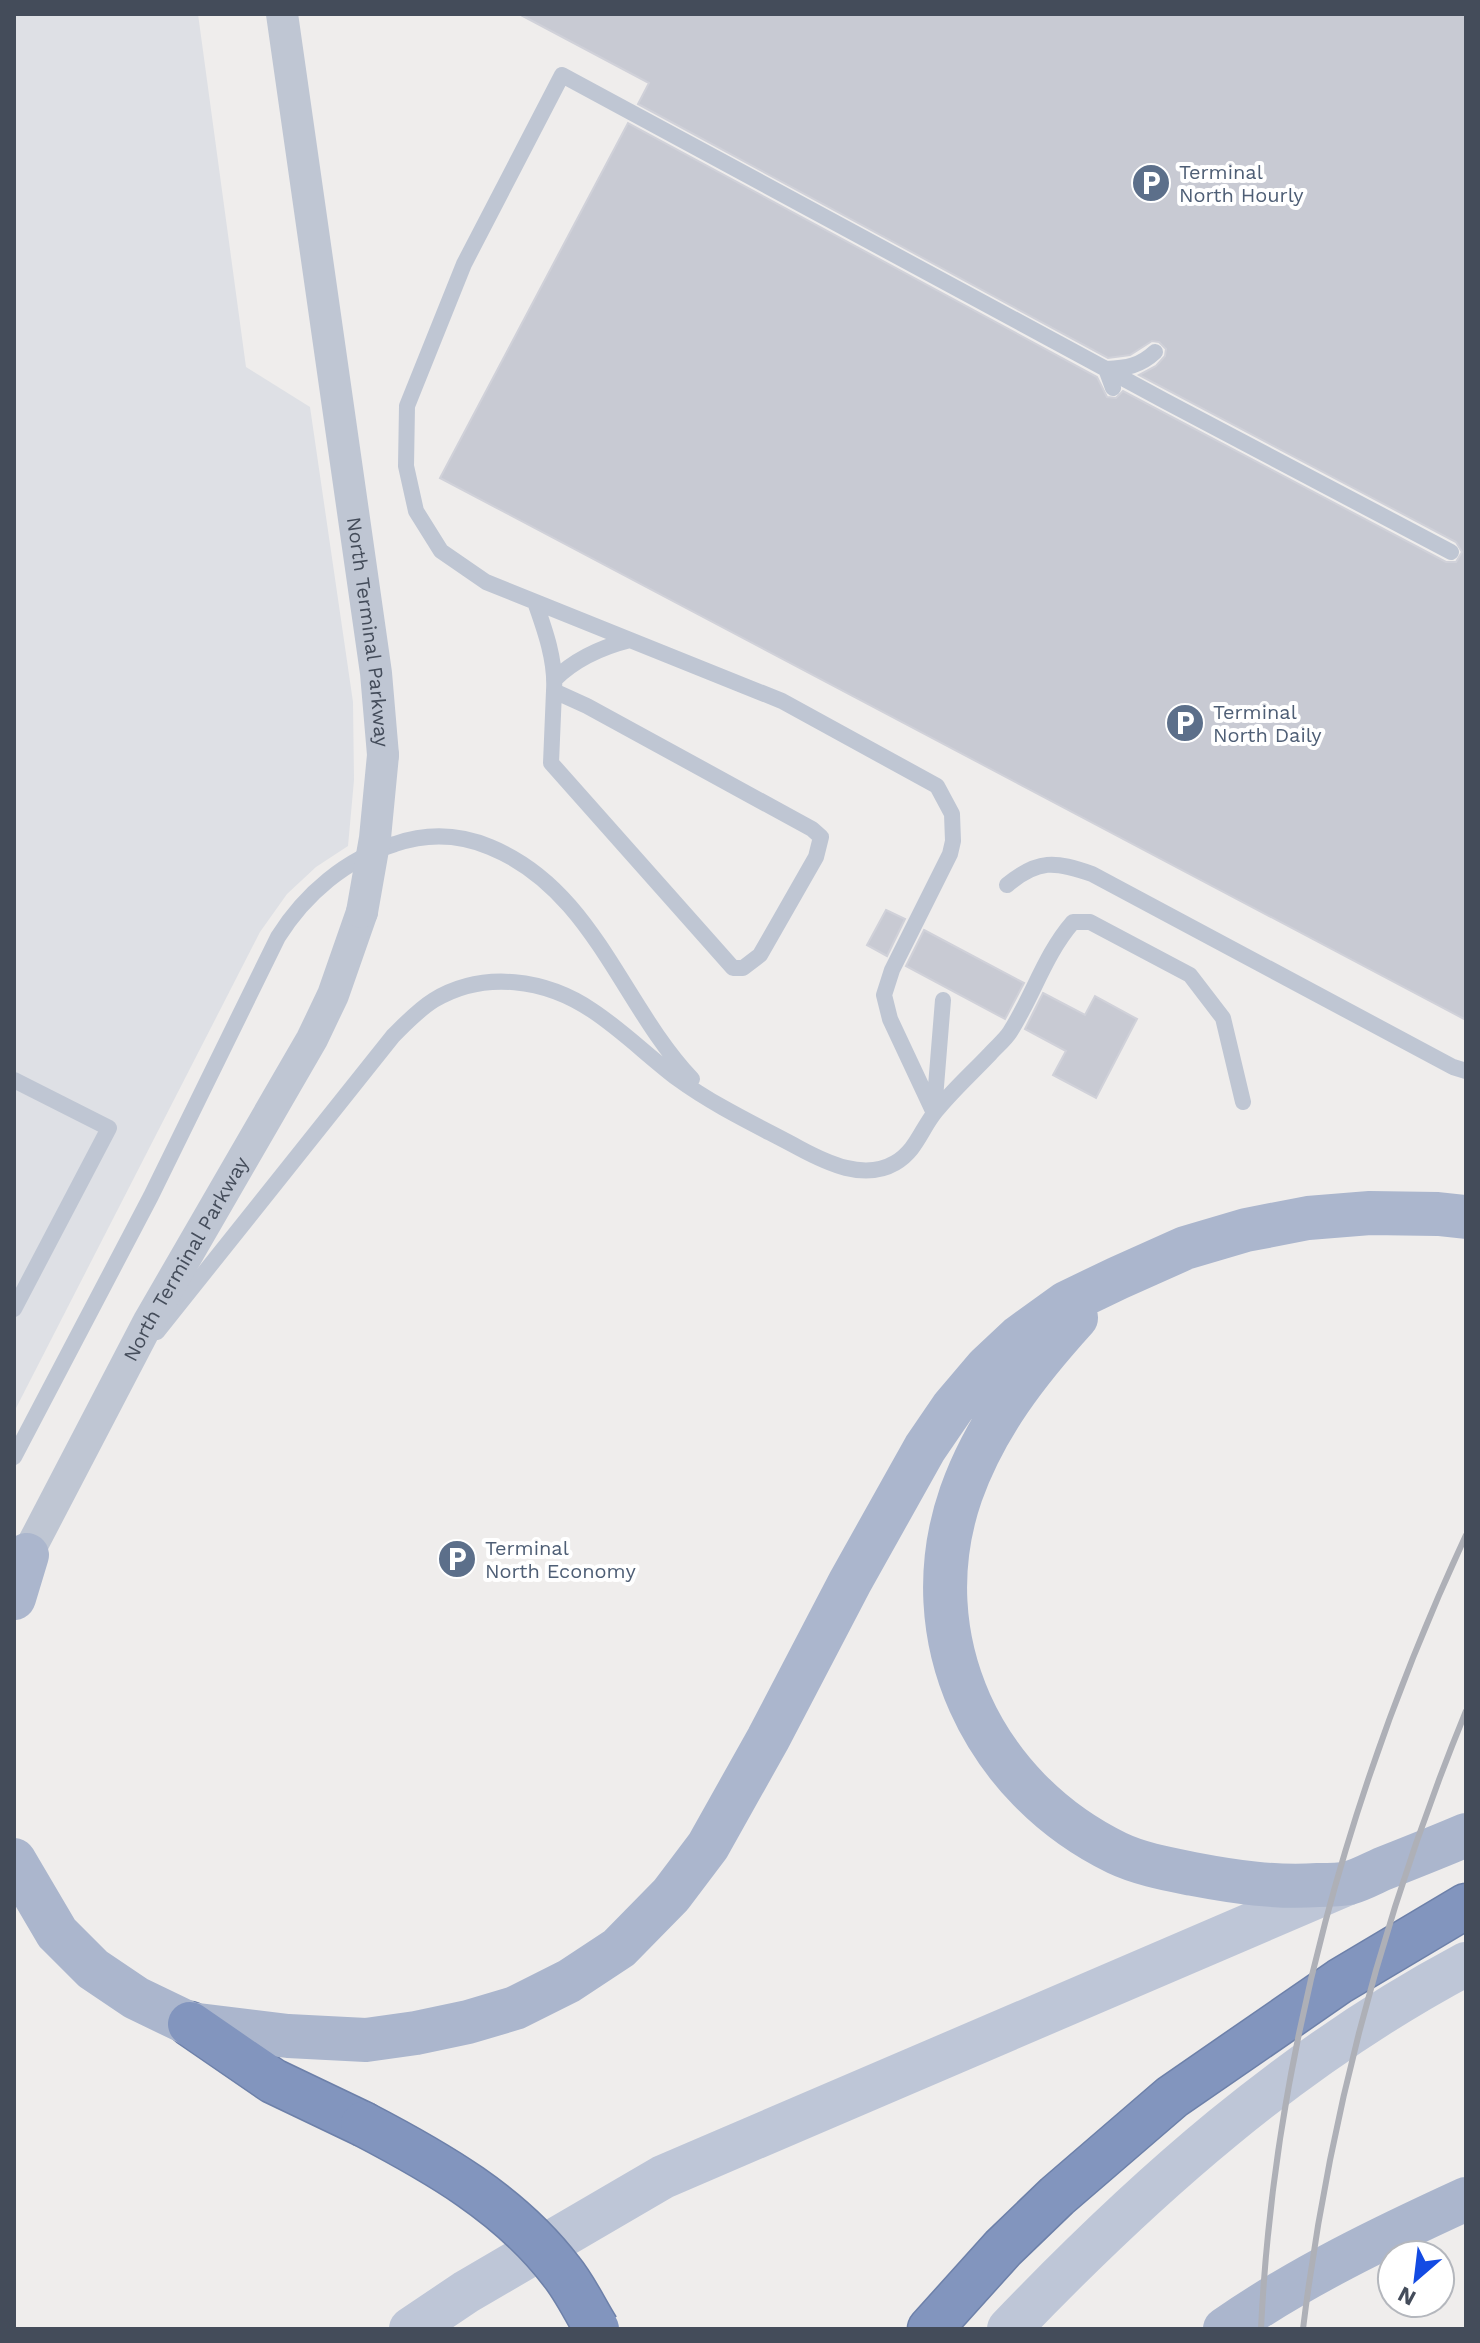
<svg xmlns="http://www.w3.org/2000/svg" width="1480" height="2343" font-family="'Work Sans',sans-serif">
<style>
.airport{fill:#dee0e5}
.building{fill:#c8cad3;stroke:#d0d1d9;stroke-width:2}
.lines{fill:none;stroke-linecap:round;stroke-linejoin:round}
.highway-casing{stroke:#6d80a9;stroke-width:47}
.lane{stroke:#bfc6d3;stroke-width:16}
.street{stroke:#bfc6d3;stroke-width:32}
.secondary{stroke:#bec6d7;stroke-width:44}
.primary{stroke:#abb6cd;stroke-width:44}
.highway{stroke:#8295be;stroke-width:44}
.rail{stroke:#aeb0b7;stroke-width:6}
.highway-bridge-casing{stroke:#6d80a9;stroke-width:47;stroke-linecap:butt}
.street-bridge{stroke:#bfc6d3;stroke-width:32}
.highway-bridge{stroke:#8295be;stroke-width:44}
.labels{text-anchor:middle;stroke-width:8;stroke-linejoin:round;paint-order:stroke}
.service-label{font-size:20px;fill:#4e5e75;stroke:#fff;text-anchor:start}
.street-label{font-size:20px;fill:#444c5a;stroke:#fff}
</style>
<rect width="100%" height="100%" fill="#efedec"/>
<!-- airport -->
<path class="airport" d="M14,14H198L246,367L310,407L353,702L354,780L348,846L316,867L287,894L260,932L14,1412Z"/>
<!-- building -->
<path class="building" d="M519,14H1466V1020L440,478L628,123L1097,377L1107,397L1116,398L1123,391L1446,562H1456L1462,552L1456,542L1139,375L1156,366L1165,356L1166,349L1159,342L1152,341L1130,355L1108,358L638,104L649,83Z
M886,910L905,919L887,956L867,945Z
M924,930L1024,983L1005,1019L906,966Z
M1043,993L1085,1015L1095,996L1137,1019L1096,1098L1053,1075L1066,1051L1025,1029Z"/>
<g class="lines">
<!-- highway casing -->
<g class="highway-casing">
<path id="highway" d="M190,2024L273,2081L363,2124
M930,2329L1003,2248L1057,2196L1172,2097L1340,1981L1466,1906"/>
</g>
<!-- lane -->
<path class="lane" d="M1113,388L1106,369C1127,368 1140,366 1155,352
M535,602C545,630 556,661 554,691L551,763L733,968H743L760,955L816,857L821,837L812,829L587,706L554,691
M554,680C575,659 602,647 630,640
M1007,885C1038,859 1055,861 1092,874L1453,1067L1466,1071
M14,1080L109,1128L14,1309
M934,1111L943,1000
M934,1113L890,1019L884,995L892,970L950,854L953,841L952,814L937,786L782,701L486,582L441,551L416,511L406,466L407,406L464,264L562,75L1165,401L1451,552
M157,1332L393,1036C406,1023 418,1010 434,1000C484,970 546,979 593,1011C623,1031 649,1057 678,1079C715,1106 758,1126 799,1148C827,1163 864,1181 895,1163C917,1150 921,1129 936,1111C952,1091 972,1073 990,1054C996,1047 1005,1040 1010,1032C1033,996 1045,954 1073,922H1090L1190,975L1223,1018L1243,1102
M14,1457L151,1196L278,937C305,894 346,859 395,844C427,833 459,834 490,847C593,889 621,1004 692,1079"/>
<!-- street -->
<g class="street">
<path id="s1" d="M282,14L376,673L383,755"/>
<path id="s2" d="M27,1555L149,1321L312,1039L333,995L362,912"/>
</g>
<!-- secondary -->
<path class="secondary" d="M411,2329L466,2292L663,2177L1346,1884
M1009,2329C1145,2187 1291,2057 1466,1964"/>
<!-- primary -->
<path class="primary" d="M1076,1318C1028,1371 985,1426 961,1494C911,1638 983,1788 1117,1853C1140,1864 1168,1869 1193,1874C1235,1882 1276,1888 1318,1885C1328,1885 1339,1885 1349,1883C1360,1880 1371,1874 1382,1869C1410,1858 1438,1847 1466,1835
M14,1598L27,1555
M14,1860L57,1933L93,1969L136,1998L190,2024L288,2036L366,2040L416,2033L468,2022L515,2008L569,1981L619,1948L671,1895L708,1846L768,1739L850,1582L925,1448L953,1407L987,1367L1019,1337L1066,1303L1118,1278L1185,1248L1246,1230L1308,1218L1370,1213L1438,1214L1466,1217
M1225,2329C1300,2277 1383,2237 1466,2199"/>
<!-- highway -->
<use href="#highway" class="highway"/>
<!-- rail -->
<path class="rail" d="M1261,2329C1274,2055 1351,1783 1466,1535
M1303,2329C1329,2116 1385,1909 1466,1711"/>
<!-- highway-bridge casing -->
<g class="highway-bridge-casing">
<path id="highway-bridge" d="M363,2124C436,2162 510,2204 561,2271C575,2288 585,2310 597,2329"/>
</g>
<!-- street-bridge -->
<path class="street-bridge" d="M362,912L375,838L383,755"/>
<!-- highway-bridge -->
<use href="#highway-bridge" class="highway-bridge"/>
</g>
<!-- icons -->
<defs>
<g id="parking-disc" transform="scale(2)"><circle r="9.5" fill="#5c6f8a" stroke="#fff"/><path d="M-3.5-5.5H1a3.5 3.5 0 0 1 0 7H-1V5.5H-3.5ZM-1-3.4V-.6H.8a1.4 1.4 0 0 0 0-2.8Z" fill="#fff"/></g>
</defs>
<g fill-rule="evenodd">
<use href="#parking-disc" x="1151" y="183"/>
<use href="#parking-disc" x="1185" y="723"/>
<use href="#parking-disc" x="457" y="1559"/>
</g>
<g class="labels">
<!-- service labels -->
<g class="service-label">
<text x="1179" y="179">Terminal<tspan x="1179" dy="23">North Hourly</tspan></text>
<text x="1213" y="719">Terminal<tspan x="1213" dy="23">North Daily</tspan></text>
<text x="485" y="1555">Terminal<tspan x="485" dy="23">North Economy</tspan></text>
</g>
<!-- street labels -->
<g class="street-label">
<text dy="7" stroke="none"><textPath href="#s1" startOffset="624">North Terminal Parkway</textPath></text>
<text dy="7" stroke="none"><textPath href="#s2" startOffset="336">North Terminal Parkway</textPath></text>
</g>
</g>
<!-- border -->
<rect width="1480" height="2343" fill="none" stroke="#444c5a" stroke-width="32"/>
<!-- north arrow -->
<g transform="translate(1416 2279) rotate(208)"><circle r="38" fill="#ffffff" stroke="#b4b7bd" stroke-width="2"/>
<path d="M0-6L14 30L0 20L-14 30Z" fill="#134be3"/>
<text y="-12" font-size="22" font-weight="bold" text-anchor="middle" fill="#444c5a">N</text>
</g>
</svg>
